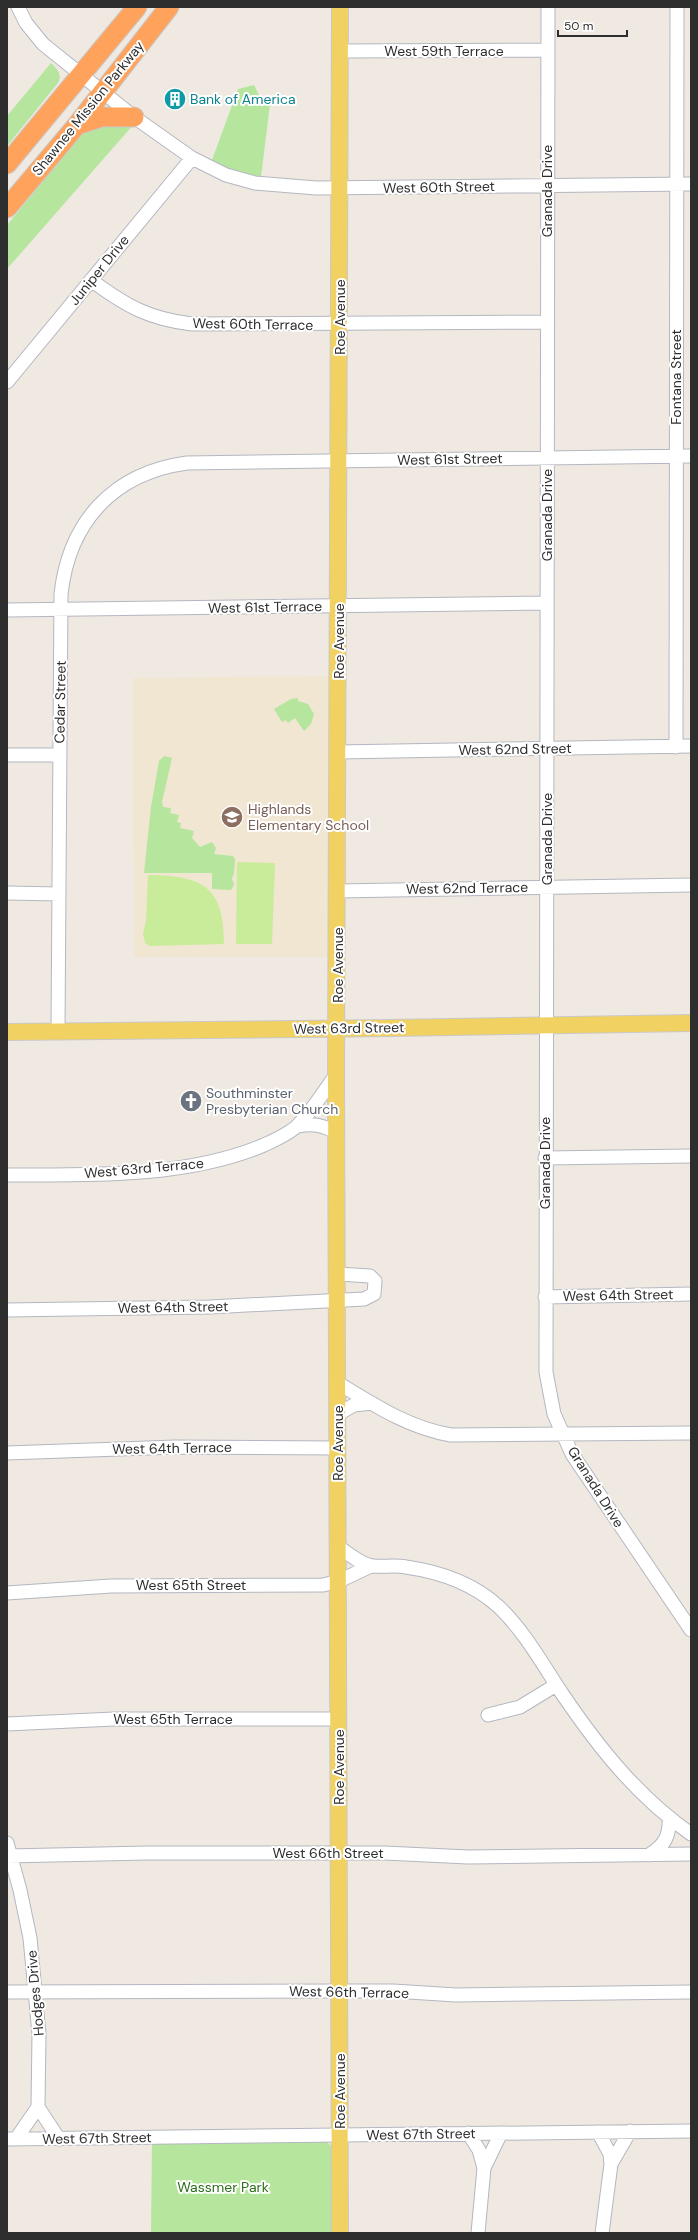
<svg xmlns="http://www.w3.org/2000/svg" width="698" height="2240" font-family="'DM Sans',sans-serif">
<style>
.education{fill:#f0e6d1}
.green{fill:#b6e59e}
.pitch{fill:#c9ec9a}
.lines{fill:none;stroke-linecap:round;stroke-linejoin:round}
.minor-casing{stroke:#b4b7c1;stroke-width:15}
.major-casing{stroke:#c9c9c9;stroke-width:18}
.highway-casing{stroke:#c9c9c9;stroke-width:21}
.minor{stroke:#fff;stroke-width:13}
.major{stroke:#f2d163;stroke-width:16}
.highway{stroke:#ffa35c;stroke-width:19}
.labels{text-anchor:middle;stroke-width:4;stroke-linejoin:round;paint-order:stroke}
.street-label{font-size:14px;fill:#2e2e2e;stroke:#fff}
.culture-label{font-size:14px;fill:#0d838f;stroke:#fff;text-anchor:start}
.education-label{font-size:14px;fill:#785e54;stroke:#fff;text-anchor:start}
.worship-label{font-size:14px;fill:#5b616d;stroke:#fff;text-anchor:start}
.park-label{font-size:14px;fill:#2c6e1b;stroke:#fff}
</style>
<rect width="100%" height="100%" fill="#efe9e1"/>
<!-- education -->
<path class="education" d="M331,676L330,957H134L133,678Z"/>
<!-- green -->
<path class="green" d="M51,63C57,69 63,75 58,83L7,146V116Z
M254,85L261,99L270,104L261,177L228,168L212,160L238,89Z
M134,124L7,269V225L83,133L92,126Z
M298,698V701L308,704L314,714L311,724L304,731L295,718L288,723L286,720L282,722L274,709L291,699Z
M164,756L172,758L162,802L163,807L171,808L170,813L179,815L177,822L181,823L180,828L194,831L192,838L200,847L212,842L216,848L214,854L233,856L235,859L234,873L232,879L234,885L231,890L212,889V873H144L151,807L159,761Z
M324,2139L332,2147V2233H151L152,2141Z"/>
<!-- pitch -->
<path class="pitch" d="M237,862L274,863L275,864L272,944H236Z
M148,875C203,876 224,886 224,944L150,946L145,943L143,934L146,921Z"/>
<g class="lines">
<!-- minor casing -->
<g class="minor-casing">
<path id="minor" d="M18,7L26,23L43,44L134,117L192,158L226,175L255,183L316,188L691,184
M548,7L546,1372L554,1414L572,1454L691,1630
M341,51L547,50
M91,280C126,306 149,319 192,324L547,322
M7,382L192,158
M7,610L546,603
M676,747L677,7
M338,752L691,746
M7,755H59
M338,891L691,885
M7,893L59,894
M58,1031L61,594C69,522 113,473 187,463L691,456
M298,1126C313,1123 323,1125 337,1133
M545,1158L691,1156
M7,1175C90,1175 186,1178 264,1145C275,1140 289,1134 298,1125C312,1111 324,1091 336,1075
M545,1297L691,1294
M7,1310L210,1307L364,1299L374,1294L375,1281L370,1276L338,1274
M338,1383C374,1405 409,1428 451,1435L691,1433
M338,1414L354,1405L372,1403
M7,1453L175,1447L338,1448
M339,1547C349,1554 361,1565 373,1566C384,1567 395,1565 406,1567C441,1572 473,1583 499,1607C525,1632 543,1665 563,1695C599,1748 638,1797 691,1834
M7,1593L111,1586L323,1585L339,1581L371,1566
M488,1715L520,1707L556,1685
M7,1724L114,1719H339
M7,1843L20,1890L30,1938L39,2034L38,2107L16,2139
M649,1855C665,1845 670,1836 669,1817
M7,1856L147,1853H385L468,1857L691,1854
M7,1992L339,1991H393L456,1995L691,1992
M38,2107L59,2139
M598,2132L610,2154L611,2164L602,2233
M468,2133L479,2150L484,2168L478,2233
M7,2139L691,2131
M611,2164L630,2131
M484,2168L501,2133"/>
</g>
<!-- major casing -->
<g class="major-casing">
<path id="major" d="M7,1032L390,1028L691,1023
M340,2233L336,1075L340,7"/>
</g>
<!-- highway casing -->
<g class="highway-casing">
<path id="highway" d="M77,125L102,117H134
M7,164L137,7
M7,208L77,125L169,7"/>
</g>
<!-- minor -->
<use href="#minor" class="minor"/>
<!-- major -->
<use href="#major" class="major"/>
<!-- highway -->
<use href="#highway" class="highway"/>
</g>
<!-- icons -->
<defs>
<g id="building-disc" transform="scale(1.15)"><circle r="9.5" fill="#0f9aa8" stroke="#fff"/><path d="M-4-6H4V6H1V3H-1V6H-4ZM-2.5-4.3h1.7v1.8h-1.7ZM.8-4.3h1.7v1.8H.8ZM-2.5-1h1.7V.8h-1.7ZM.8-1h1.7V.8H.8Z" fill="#fff"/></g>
<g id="school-disc" transform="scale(1.15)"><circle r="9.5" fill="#8d6e63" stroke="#fff"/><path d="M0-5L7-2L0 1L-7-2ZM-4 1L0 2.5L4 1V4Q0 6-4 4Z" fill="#fff"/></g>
<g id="church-disc" transform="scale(1.15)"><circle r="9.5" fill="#6b7280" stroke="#fff"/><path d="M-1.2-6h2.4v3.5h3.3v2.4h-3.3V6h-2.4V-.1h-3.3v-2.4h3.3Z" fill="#fff"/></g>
</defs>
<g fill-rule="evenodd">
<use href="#building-disc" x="175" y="99"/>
<use href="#school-disc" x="232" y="817"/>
<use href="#church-disc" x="191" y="1101"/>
</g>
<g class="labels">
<!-- street labels -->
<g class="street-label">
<text x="444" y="56">West 59th Terrace</text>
<text transform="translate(88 108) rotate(-51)" y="5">Shawnee Mission Parkway</text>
<text transform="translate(439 187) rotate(-1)" y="5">West 60th Street</text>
<text transform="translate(547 191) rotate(-90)" y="5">Granada Drive</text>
<text transform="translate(99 270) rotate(-51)" y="5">Juniper Drive</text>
<text transform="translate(340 317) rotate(-90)" y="5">Roe Avenue</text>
<text transform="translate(253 324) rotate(1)" y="5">West 60th Terrace</text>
<text transform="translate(676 377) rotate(-90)" y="5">Fontana Street</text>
<text transform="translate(450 459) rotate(-1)" y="5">West 61st Street</text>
<text transform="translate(547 515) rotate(-90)" y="5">Granada Drive</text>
<text transform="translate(265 607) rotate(-1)" y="5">West 61st Terrace</text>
<text transform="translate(339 641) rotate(-90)" y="5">Roe Avenue</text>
<text transform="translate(60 702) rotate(-89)" y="5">Cedar Street</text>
<text transform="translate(515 749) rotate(-1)" y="5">West 62nd Street</text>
<text transform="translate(547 839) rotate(-90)" y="5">Granada Drive</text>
<text transform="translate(467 888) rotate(-1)" y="5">West 62nd Terrace</text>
<text transform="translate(338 965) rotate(-90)" y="5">Roe Avenue</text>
<text transform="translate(349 1028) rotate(-1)" y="5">West 63rd Street</text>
<text transform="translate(545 1163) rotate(-90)" y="5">Granada Drive</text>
<text transform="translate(144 1168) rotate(-5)" y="5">West 63rd Terrace</text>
<text transform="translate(618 1295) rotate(-1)" y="5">West 64th Street</text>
<text transform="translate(173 1307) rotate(-1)" y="5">West 64th Street</text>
<text transform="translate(338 1443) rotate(-90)" y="5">Roe Avenue</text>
<text transform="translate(172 1448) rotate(-1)" y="5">West 64th Terrace</text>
<text transform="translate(596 1487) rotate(58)" y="5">Granada Drive</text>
<text x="191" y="1590">West 65th Street</text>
<text x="173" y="1724">West 65th Terrace</text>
<text transform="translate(339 1767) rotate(-90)" y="5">Roe Avenue</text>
<text x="328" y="1858">West 66th Street</text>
<text transform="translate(349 1992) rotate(1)" y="5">West 66th Terrace</text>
<text transform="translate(35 1993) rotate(-95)" y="5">Hodges Drive</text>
<text transform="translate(340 2091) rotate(-90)" y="5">Roe Avenue</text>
<text transform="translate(421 2134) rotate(-1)" y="5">West 67th Street</text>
<text transform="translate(97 2138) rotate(-1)" y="5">West 67th Street</text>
</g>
<!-- culture labels -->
<g class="culture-label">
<text x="190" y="104">Bank of America</text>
</g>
<!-- education labels -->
<g class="education-label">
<text x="248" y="814">Highlands<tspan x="248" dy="16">Elementary School</tspan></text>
</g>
<!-- worship labels -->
<g class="worship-label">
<text x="206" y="1098">Southminster<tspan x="206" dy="16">Presbyterian Church</tspan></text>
</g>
<!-- park labels -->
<g class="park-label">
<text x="223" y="2192">Wassmer Park</text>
</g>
</g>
<!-- border -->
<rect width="698" height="2240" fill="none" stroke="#2e2e2e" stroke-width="16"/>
<!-- scale -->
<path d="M558 30v6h69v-6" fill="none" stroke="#2e2e2e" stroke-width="2"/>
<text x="564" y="30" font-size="12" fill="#2e2e2e" stroke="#ffffff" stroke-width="3" paint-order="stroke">50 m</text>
</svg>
